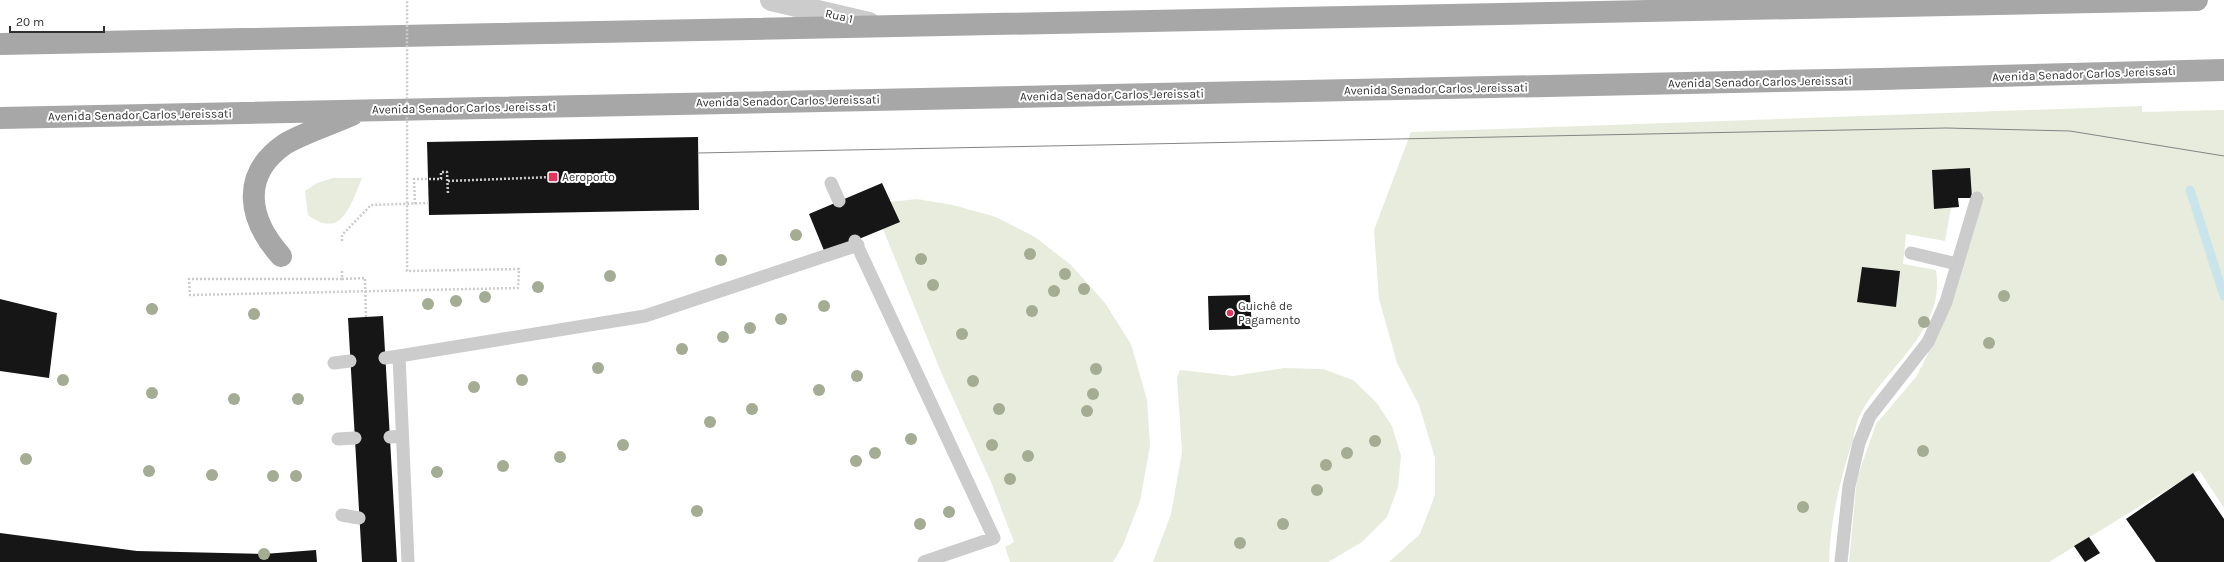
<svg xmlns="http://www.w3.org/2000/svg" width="2224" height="562" font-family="Karla,sans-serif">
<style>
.green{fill:#e8ecdd}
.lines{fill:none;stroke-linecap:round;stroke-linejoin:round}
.stream{stroke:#c9e4eb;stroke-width:9}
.building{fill:#161616}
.path{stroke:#ccc;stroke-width:2.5;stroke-dasharray:2 2;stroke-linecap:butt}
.lane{stroke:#ccc;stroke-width:13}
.street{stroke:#ccc;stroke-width:22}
.primary{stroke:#a7a7a7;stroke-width:22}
.tram{stroke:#848484;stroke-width:1}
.path-bridge{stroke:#ccc;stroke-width:2.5;stroke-dasharray:2 2;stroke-linecap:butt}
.tree{fill:#a4ad94}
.poi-dot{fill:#e3345f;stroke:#fff;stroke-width:1.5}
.labels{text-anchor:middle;stroke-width:4;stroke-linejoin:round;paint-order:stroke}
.street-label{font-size:12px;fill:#2f2f2f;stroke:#fff}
.poi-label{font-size:12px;fill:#2f2f2f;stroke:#fff;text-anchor:start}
</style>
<rect width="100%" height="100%" fill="#fff"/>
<!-- green -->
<path class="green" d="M2142,106V112L2224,110V508L2199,470L2049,562H1849L1857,478L1876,424L1916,377L1937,336L1984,195L1970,192L1933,173L1935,209L1951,208L1945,241L1906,234L1903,264L1936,270C1946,329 1888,366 1862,411C1857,419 1855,431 1853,440C1840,479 1830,521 1829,562H1389L1420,534L1435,495V458L1419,405L1397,363L1379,299L1374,230L1411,132Z
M333,178H362C351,204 342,241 308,215L305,191L317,183Z
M917,199L953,205L996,217L1035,237L1071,265L1105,303L1131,344L1147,400L1150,446L1140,501L1123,545L1113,562H1010L1005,547L1014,542L991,482L941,372L883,229L890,202Z
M1284,368L1323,369L1353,380L1376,402L1392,426L1401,456L1398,487L1387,517L1362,542L1328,562H1153L1171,514L1182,452L1177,377L1180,370L1233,376Z"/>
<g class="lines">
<!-- stream -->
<path class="stream" d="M2190,190L2224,296"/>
</g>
<!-- building -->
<path class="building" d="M698,137L699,210L429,215L427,142Z
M1970,168L1972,198H1958L1959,207L1934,209L1932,170Z
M882,183L900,222L825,253L809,214Z
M1862,267L1900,271L1896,307L1857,302Z
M1250,295L1252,329L1209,330L1208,296Z
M0,299L57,313L49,378L0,371Z
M383,316L397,562H362L348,318Z
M2193,473L2224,519V562H2156L2126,519Z
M0,533L137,551L264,554L316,550L317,562H0Z
M2089,537L2100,553L2085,562L2074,546Z"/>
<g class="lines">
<!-- path -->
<path class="path" d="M448,181L553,177
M415,204L414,179H441V172H447L448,194
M342,241V235L371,205L429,203
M342,271V279L365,278L366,317"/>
<!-- lane -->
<path class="lane" d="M831,183L839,201
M855,241L994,538L924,562
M1911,253L1957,264
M385,358L399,356
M334,363L350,361
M390,437L402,436
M338,439L355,438
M342,515L359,518
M408,562L399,356L645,316L858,245
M1841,562L1849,486L1859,443L1870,416L1928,342L1946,302L1977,198"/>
<!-- street -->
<path class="street" d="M771,0L869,23"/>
<!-- primary -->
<path class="primary" d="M0,44L2197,0
M0,118L1880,79L2224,70
M281,256C248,219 240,175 285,144C301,134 334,123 352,115"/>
<!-- tram -->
<path class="tram" d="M698,153L1946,128L2070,131L2224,156"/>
<!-- path-bridge -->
<path class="path-bridge" d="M342,279H189L190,295L518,288L519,269L407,271V0"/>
</g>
<!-- trees -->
<g class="tree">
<circle cx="796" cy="235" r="6"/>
<circle cx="1030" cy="254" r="6"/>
<circle cx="921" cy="259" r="6"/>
<circle cx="721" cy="260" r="6"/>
<circle cx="1065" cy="274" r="6"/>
<circle cx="610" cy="276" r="6"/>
<circle cx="933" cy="285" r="6"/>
<circle cx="538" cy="287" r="6"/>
<circle cx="1084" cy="289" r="6"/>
<circle cx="1054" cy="291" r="6"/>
<circle cx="2004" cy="296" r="6"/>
<circle cx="485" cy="297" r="6"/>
<circle cx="456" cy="301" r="6"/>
<circle cx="428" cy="304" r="6"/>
<circle cx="824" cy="306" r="6"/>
<circle cx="152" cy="309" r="6"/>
<circle cx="1032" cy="311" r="6"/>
<circle cx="254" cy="314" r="6"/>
<circle cx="781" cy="319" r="6"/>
<circle cx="1924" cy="322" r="6"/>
<circle cx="750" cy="328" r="6"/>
<circle cx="962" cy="334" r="6"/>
<circle cx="723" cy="337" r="6"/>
<circle cx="1989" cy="343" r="6"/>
<circle cx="682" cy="349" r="6"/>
<circle cx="598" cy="368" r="6"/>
<circle cx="1096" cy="369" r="6"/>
<circle cx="857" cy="376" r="6"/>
<circle cx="63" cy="380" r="6"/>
<circle cx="522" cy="380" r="6"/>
<circle cx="973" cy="381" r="6"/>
<circle cx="474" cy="387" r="6"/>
<circle cx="819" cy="390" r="6"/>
<circle cx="152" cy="393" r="6"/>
<circle cx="1093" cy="394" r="6"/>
<circle cx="234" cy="399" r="6"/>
<circle cx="298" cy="399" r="6"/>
<circle cx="752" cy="409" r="6"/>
<circle cx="999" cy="409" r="6"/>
<circle cx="1087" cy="411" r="6"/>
<circle cx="710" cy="422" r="6"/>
<circle cx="911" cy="439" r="6"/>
<circle cx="1375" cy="441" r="6"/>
<circle cx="623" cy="445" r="6"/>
<circle cx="992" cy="445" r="6"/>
<circle cx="1923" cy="451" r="6"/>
<circle cx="875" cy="453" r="6"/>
<circle cx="1347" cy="453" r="6"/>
<circle cx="1028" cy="456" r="6"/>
<circle cx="560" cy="457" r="6"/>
<circle cx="26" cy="459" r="6"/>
<circle cx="856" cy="461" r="6"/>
<circle cx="1326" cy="465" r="6"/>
<circle cx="503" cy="466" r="6"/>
<circle cx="149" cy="471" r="6"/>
<circle cx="437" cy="472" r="6"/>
<circle cx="212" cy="475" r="6"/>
<circle cx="273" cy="476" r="6"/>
<circle cx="296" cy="476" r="6"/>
<circle cx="1010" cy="479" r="6"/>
<circle cx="1317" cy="490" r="6"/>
<circle cx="1803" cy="507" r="6"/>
<circle cx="697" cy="511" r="6"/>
<circle cx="949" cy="512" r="6"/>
<circle cx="920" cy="524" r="6"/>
<circle cx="1283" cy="524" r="6"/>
<circle cx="1240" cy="543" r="6"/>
<circle cx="264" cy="554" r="6"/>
</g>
<!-- markers -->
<g class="poi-dot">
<rect x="548" y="172" width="10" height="10" rx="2"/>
<circle cx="1230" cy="313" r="4"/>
</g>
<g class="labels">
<!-- street labels -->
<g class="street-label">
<text transform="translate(839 16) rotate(13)" y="4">Rua 1</text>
<text transform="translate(2084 74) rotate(-2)" y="4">Avenida Senador Carlos Jereissati</text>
<text transform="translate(1760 82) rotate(-1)" y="4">Avenida Senador Carlos Jereissati</text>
<text transform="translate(1436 89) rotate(-1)" y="4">Avenida Senador Carlos Jereissati</text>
<text transform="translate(1112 95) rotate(-1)" y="4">Avenida Senador Carlos Jereissati</text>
<text transform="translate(788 101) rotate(-1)" y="4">Avenida Senador Carlos Jereissati</text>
<text transform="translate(464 108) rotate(-1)" y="4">Avenida Senador Carlos Jereissati</text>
<text transform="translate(140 115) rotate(-1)" y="4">Avenida Senador Carlos Jereissati</text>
</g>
<!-- poi labels -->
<g class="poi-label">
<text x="562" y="181">Aeroporto</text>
<text x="1238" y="310">Guichê de<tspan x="1238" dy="14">Pagamento</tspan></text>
</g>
</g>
<!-- scale -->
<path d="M10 26v6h94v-6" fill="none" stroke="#2f2f2f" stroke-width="2"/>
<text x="16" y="26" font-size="12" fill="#2f2f2f" stroke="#ffffff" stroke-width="3" paint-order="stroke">20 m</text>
</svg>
